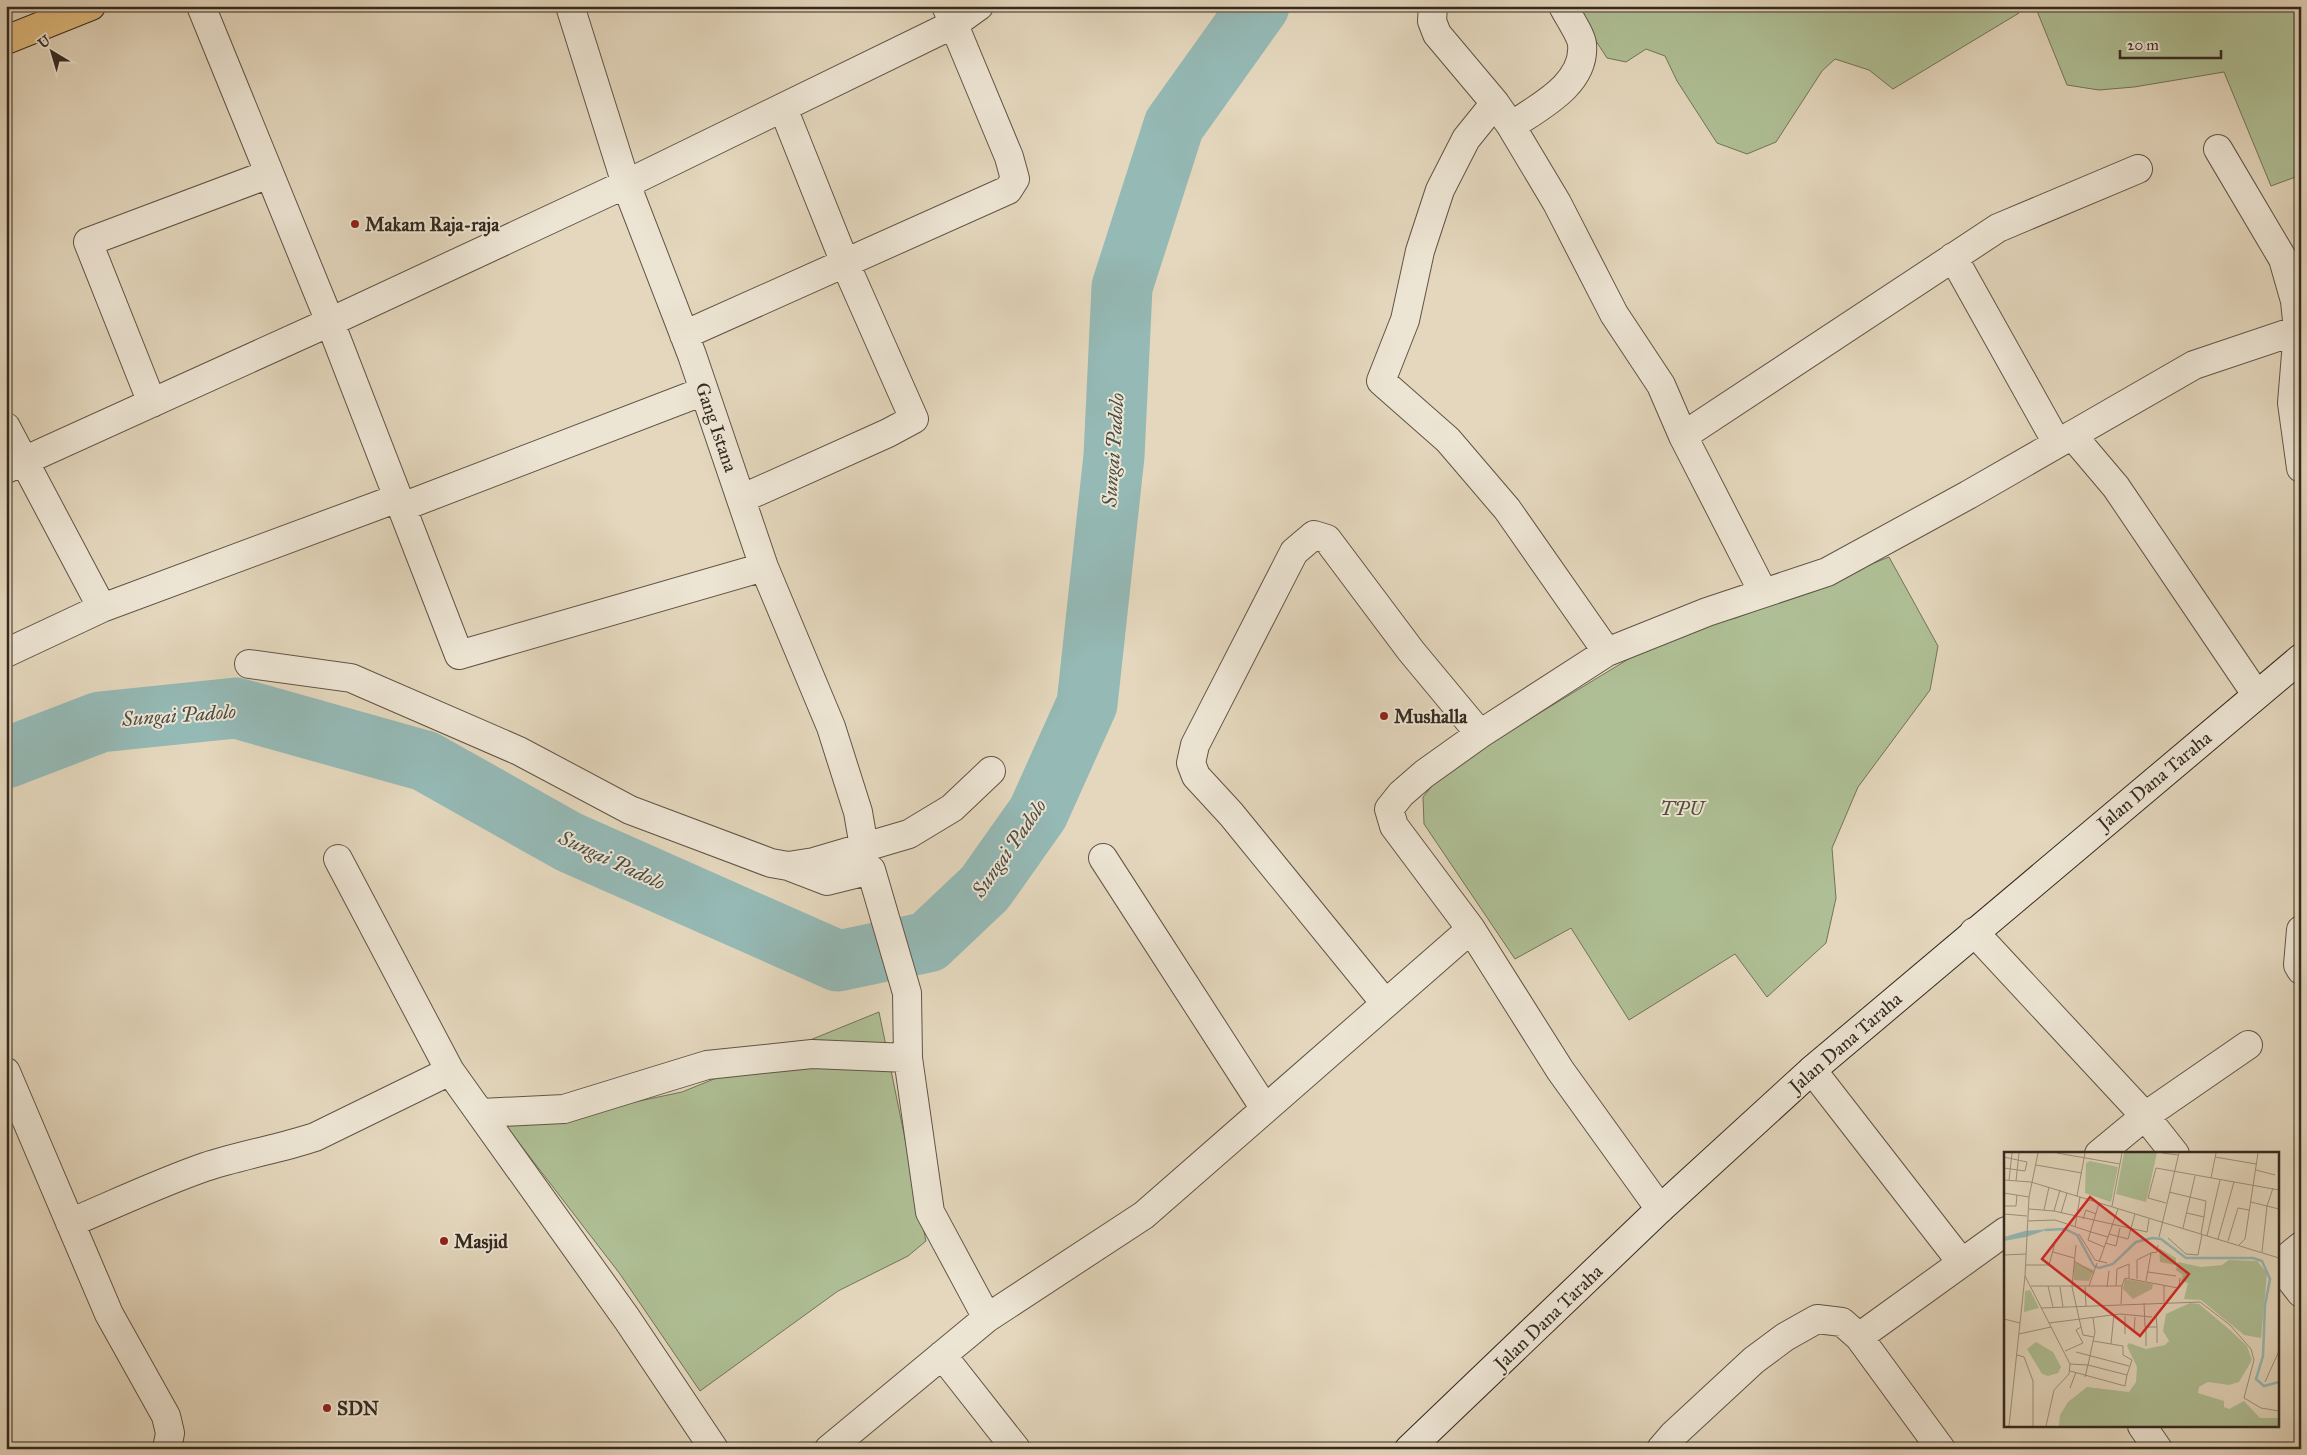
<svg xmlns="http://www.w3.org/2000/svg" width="2307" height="1455" font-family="'IM FELL Great Primer',serif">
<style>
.green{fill:#afbf95;stroke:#72745a}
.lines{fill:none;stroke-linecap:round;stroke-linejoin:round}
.river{stroke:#95b9b5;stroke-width:61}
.street-casing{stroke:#605446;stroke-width:30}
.secondary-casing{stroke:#34291f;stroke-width:30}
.highway-casing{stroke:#34291f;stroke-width:30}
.street{stroke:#ede5d4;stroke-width:28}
.secondary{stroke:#ede5d4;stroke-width:28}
.highway{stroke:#e2bc7e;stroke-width:28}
.poi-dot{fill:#8f2418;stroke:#ede5d4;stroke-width:2}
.labels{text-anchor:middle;stroke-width:4;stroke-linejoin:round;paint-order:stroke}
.poi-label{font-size:19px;font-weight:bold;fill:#34291f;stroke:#ede5d4;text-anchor:start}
.street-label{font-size:19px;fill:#34291f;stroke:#ede5d4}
.park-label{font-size:19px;font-style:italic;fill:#534e3c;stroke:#ede5d4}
.water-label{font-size:20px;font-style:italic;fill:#4c4d44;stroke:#ede5d4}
.inset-river{fill:none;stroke:#95b9b5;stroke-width:2.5}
.inset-road{fill:none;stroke:#9e917e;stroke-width:1}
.view{fill:#d62828;fill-opacity:0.15;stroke:#d62828;stroke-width:2.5}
.inset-edge{fill:none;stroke:#34291f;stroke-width:2.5}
</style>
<rect width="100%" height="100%" fill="#e4d7bd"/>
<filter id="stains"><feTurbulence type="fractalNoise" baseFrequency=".004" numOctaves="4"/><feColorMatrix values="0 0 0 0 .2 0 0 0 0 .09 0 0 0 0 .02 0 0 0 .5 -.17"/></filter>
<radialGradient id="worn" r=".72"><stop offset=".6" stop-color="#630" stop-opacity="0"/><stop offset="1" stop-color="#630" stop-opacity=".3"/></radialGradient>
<!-- green -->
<path class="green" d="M1580,6H2017L2019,13L1893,89L1869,70L1835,59L1822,71L1776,142L1747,154L1717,143L1677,81L1665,56L1646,49L1626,62L1607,58L1587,27Z
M2035,6H2301V175L2271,186L2224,72L2134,87L2099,90L2067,85Z
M1889,557L1938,646L1930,690L1858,787L1832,848L1836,898L1826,943L1767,997L1735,954L1629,1020L1571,928L1515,959L1424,824L1423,797L1444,771L1673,632L1736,618Z
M879,1012L926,1241L908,1256L838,1291L700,1391L620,1274L506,1126L535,1123L682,1092Z"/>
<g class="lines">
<!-- river -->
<path class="river" d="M6,758L100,722L236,708L425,761L569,842L838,961L928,942L985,888L1038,813L1087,704L1114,456L1122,287L1174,125L1259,6"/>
<!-- street casing -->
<g class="street-casing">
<path id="street" d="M201,6L330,322L459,655L764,567
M570,6L626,184L692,355L764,567L831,727L858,812L864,847
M1433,6L1432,21L1437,34L1495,103
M1563,6C1568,16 1581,35 1582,44C1586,84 1539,107 1511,126L1557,203L1614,314L1661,385L1683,436L1763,592
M1511,126L1495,103L1466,139L1440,190L1420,251L1405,320L1381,381L1448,440L1507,509L1607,652
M2218,149L2283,259L2295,301L2298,330L2292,403L2301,468
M1953,257L2057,443
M684,335L1008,190L1015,179L1009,157L947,8
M152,403L88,242L269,174
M6,427L102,608
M2072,435L2116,487L2256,694
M1683,436L1998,228L2138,169
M6,469L330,322L626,184L954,24L979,6
M741,499L888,433L914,419L845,263L783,108
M402,507L704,391
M6,653L102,608L398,498
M249,664L351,678L519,751L630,810L771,863L788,866L814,862L909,834L952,808L991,771
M1103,858L1265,1109
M338,859L450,1071L627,1319L714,1449
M788,866L827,881L871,870L907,993L908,1058L930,1212L987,1318
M1471,929L1560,1070L1660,1209
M2301,930L2298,965L2301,970
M1974,932L2145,1116L2175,1154
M1385,1003L1231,814L1196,776L1191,763L1195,745L1294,552L1314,535L1327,539L1411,651L1480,734
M1812,1070L1962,1263
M6,1072L109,1314L166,1416L170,1433L167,1449
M481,1113L564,1109L707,1065L812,1054L908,1058
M2099,1154L2145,1116L2248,1045
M70,1223C115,1204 159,1183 205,1167C241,1155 279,1149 315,1137L450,1071
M2278,1265L2301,1246
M2279,1265L2301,1293
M1859,1337L1941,1449
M942,1355L1016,1449
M2142,1426L2158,1449
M829,1449L987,1318L1144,1215L1471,929L1394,826L1389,809L1401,794L1424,774L1480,734L1607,652L1707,612L1827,572L1968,495L2194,365L2298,330
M1661,1449L1673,1435L1754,1360L1785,1337L1817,1319L1842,1322L1859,1337L2006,1231"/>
</g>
<!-- secondary casing -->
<g class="secondary-casing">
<path id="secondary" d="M1409,1449L1660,1209L1812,1070L2301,658"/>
</g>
<!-- highway casing -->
<g class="highway-casing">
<path id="highway" d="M6,40L91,6"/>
</g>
<!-- street -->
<use href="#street" class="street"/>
<!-- secondary -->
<use href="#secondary" class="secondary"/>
<!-- highway -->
<use href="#highway" class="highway"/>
</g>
<!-- markers -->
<g class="poi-dot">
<circle cx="355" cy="224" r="5"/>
<circle cx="1384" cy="716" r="5"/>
<circle cx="444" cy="1241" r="5"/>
<circle cx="327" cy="1408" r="5"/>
</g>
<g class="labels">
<!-- poi labels -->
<g class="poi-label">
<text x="365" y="231">Makam Raja-raja</text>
<text x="1394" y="723">Mushalla</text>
<text x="454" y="1248">Masjid</text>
<text x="337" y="1415">SDN</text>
</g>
<!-- street labels -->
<g class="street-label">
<text transform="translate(717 427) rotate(71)" y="7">Gang Istana</text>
<text transform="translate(2154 780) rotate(-40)" y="7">Jalan Dana Taraha</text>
<text transform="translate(1845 1042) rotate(-41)" y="7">Jalan Dana Taraha</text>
<text transform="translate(1548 1317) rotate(-44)" y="7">Jalan Dana Taraha</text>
</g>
<!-- park labels -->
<g class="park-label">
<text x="1682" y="815">TPU</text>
</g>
<!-- water labels -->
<g class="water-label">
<text transform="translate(1113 450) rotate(-86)" y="7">Sungai Padolo</text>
<text transform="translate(179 715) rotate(-4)" y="7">Sungai Padolo</text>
<text transform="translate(1009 848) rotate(-55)" y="7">Sungai Padolo</text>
<text transform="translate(612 860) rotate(25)" y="7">Sungai Padolo</text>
</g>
</g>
<!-- overview -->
<g transform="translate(2004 1152)">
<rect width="275" height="275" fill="#e4d7bd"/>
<path d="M120,1H153L142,50L112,42ZM86,9L114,15L107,50L81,41L82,11ZM155,96L172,106V113L156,110ZM225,108L253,109L263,121L257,186L240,183L197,148L180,147L184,131L177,129L179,123L172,118L174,110L197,115L218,113ZM70,110L90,118L85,129L70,128ZM121,127L149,132L148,137L129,147L119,137ZM26,138L35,156L20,160L21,139ZM186,151L195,152L226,178L243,194L248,208L235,230L225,233L204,230L195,235L194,241L220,249V255L225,257L240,249L256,266H275V274H55L56,263L64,250L83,235L125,240L132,230L133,215L123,194L125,191L142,197L161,193L165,189L159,179L162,162ZM32,190L49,200L57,215L54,221L44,224L38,222L23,197Z" fill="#afbf95"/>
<path d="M45,77L22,85L0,89V85L21,79Z" fill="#95b9b5"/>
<path class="inset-river" d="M41,78L61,77L73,83L90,114L95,116L109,112L132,90L148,86L157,87L182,106H249L258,109L266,127L261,153L259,204L252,227L260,234L275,230"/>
<path class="inset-road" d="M53,1L116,12M158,1L174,3M0,5L23,10L21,19L0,16M211,5L252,12M32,13L78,21M252,18L271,23M207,26L212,1M0,28L27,30M5,28L8,1M12,29L15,1M27,30L275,106M165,40L202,49L200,65M0,41L25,45M73,44L81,1M247,50L275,57M95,51L84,88L100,95M162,51L144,46L152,16L275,38M0,54H12L13,43M108,54L118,1M25,57L50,59L143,80L145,67M40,58L45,35M50,59L56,38M57,61L63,41M183,61L200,65L197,82M0,62L23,64M79,67L82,58L92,62M24,69L51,68L87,80M71,75L76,45M179,76L191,24M87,80L104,85M75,82L91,108L103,111M105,82L124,87L131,62M203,84L216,28M155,85L175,1M164,86L182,102L194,103L198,82M214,87L230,30M224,89L234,56L245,58M101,91L112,94L116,76M235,93L241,87L254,1M49,100L70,106M258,100L263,54L269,36M0,103L22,102M70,109L90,121M95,110L114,57M22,113H45L52,87M144,120L172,124M21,124L66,212L65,222L50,238L42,274M133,127V108L147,101M142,129L147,101L153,100L154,93M27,134H118L121,126L174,136M44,134L49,155M85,134L93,111M112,134L113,117L125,112V126M56,135L59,155M81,135L82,154M103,135L105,119M160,150V133M140,151L141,175H153V191M117,152L118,134M37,156L196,150L226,173L247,197L250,208L240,246L257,256L275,259M0,167L16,171M45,171L116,162L148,165M77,175L79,183L90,185M142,175V194M153,175L152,163L175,135L176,126M130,181L131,165M15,182L47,175M121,182V164M107,192L110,162M61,199L79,191L72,178L77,175L68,135L72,93M72,200L125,214M13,203L20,205L29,229V274M66,212L84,213L91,180L89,166M66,219L121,234L123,223M81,225L84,213L123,223L128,208L119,203V194L89,189M261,230L275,199M66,236L72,220M5,274L21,124L25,45L34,1"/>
<path class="view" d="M86,45L185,122L136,184L38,107Z"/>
<rect width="275" height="275" class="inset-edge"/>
</g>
<!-- margin -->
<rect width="2307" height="1455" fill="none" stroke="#e4d7bd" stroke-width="25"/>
<rect x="8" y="8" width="2292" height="1440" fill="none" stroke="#34291f" stroke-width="2.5"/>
<rect x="12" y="12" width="2282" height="1430" fill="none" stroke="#34291f"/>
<!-- north arrow -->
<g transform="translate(52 52) rotate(322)" stroke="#ede5d4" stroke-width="4" paint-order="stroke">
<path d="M0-4L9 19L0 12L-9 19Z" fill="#34291f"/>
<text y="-8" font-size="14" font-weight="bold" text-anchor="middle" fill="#34291f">U</text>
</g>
<!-- scale -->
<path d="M2120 50v8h101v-8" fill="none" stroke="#34291f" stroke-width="2.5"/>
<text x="2127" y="50" font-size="15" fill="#34291f" stroke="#ede5d4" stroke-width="4" paint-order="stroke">20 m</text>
<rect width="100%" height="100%" filter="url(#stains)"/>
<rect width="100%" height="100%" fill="url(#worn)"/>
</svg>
